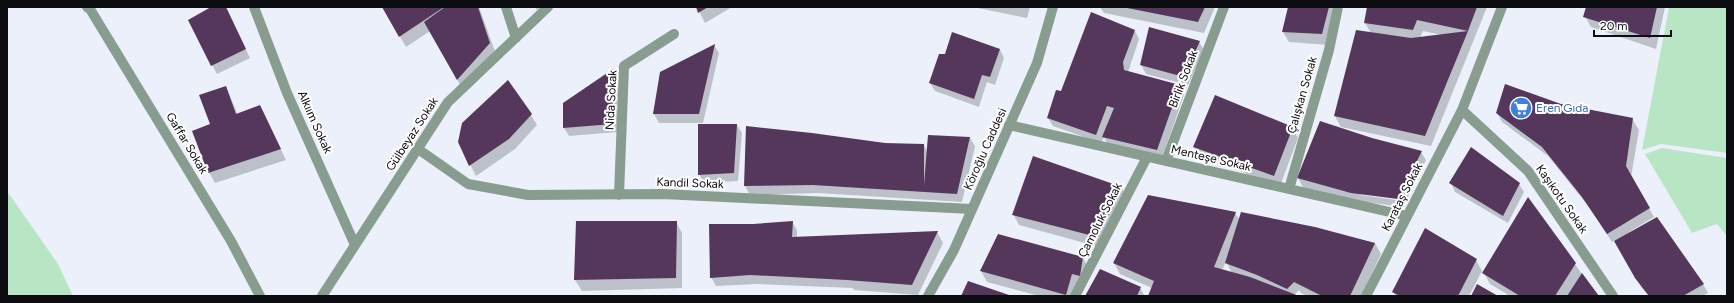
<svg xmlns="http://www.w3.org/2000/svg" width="1734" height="303" font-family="Figtree,sans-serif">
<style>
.green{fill:#b8e6c5}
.shadow{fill:#0003;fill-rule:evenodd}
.building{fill:#55375c}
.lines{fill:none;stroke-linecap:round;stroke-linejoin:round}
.minor{stroke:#889d8f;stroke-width:10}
.labels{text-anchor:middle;stroke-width:4;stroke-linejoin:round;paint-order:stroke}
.street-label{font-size:12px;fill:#0b0c10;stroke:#fff}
.shop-label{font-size:12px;fill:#366cbe;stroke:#fff;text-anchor:start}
</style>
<rect width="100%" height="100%" fill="#ecf0fa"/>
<!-- green -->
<path class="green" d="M1669,7H1727V153L1661,144L1642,150Z
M1662,148L1727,158V236L1717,224L1692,233L1645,154Z
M7,191L58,264L73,296H7Z"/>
<!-- shadow -->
<path class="shadow" d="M213,7H225L250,58L217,74L189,20Z
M383,7H479L496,54L463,90L430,31L406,47Z
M535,7H540L537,10Z
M697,7H732L705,23Z
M973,7H1030L1027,18Z
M1100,7H1215L1204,33L1104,13Z
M1276,7H1337L1328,45L1289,42L1283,32L1289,8Z
M1368,7H1487L1431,146L1341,127L1335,116L1357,31L1371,33L1365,23ZM1423,31L1442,35L1420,38Z
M1587,7H1665L1656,49L1591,27L1585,16Z
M1135,31L1139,39L1128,72L1179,86L1184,95L1162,158L1108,145L1104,137L1101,143L1053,126L1048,118L1061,92Z
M1199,42L1204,50L1188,85L1146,74L1141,65Z
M714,45L719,53L703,123H659L654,114L661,72Z
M1000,50L1004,58L995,85L987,82L979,107L935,91L930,83Z
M613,70L618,78L617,132L569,136L564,128Z
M226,87L238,115L260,106L286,160L215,183L209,172Z
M1560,104L1632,119L1639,130L1631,177L1654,217L1629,232L1703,284L1708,293L1702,296H1649L1641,287L1615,240L1612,242L1589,207L1548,156L1502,122L1497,113Z
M531,115L537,125L515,149L476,176L459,142Z
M737,125L742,133L738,181L704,183L699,174Z
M747,127L885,144L924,145L927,151L970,138L975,146L962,202L818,193L750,195L745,186Z
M1292,127L1298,138L1280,186L1200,157L1194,147Z
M1372,139L1421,152L1426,160L1403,207L1358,201L1304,189L1298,178ZM1361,193L1403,199V201L1361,195Z
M1033,158L1122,188L1128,199L1103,248L1019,225L1013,214Z
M1451,183L1519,184L1524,192L1508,223L1455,192Z
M1235,213L1240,220L1314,228L1375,243L1381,254L1361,296H1307L1301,293L1299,290L1294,295L1297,296H1149L1152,288L1120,274L1114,263ZM1226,262L1232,273L1222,270Z
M577,222H676L682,233V288L582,291L575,280Z
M792,222L797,230V238L937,232L943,243L918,295L854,290L853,288L756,284L716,286L711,277L753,225Z
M1083,258L1089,269L1086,286L1078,285L1074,296H1039L987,282L981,271Z
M1476,260L1482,271L1469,296H1396L1393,292Z
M1575,264L1597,296H1510L1490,284L1484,273Z
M1140,288L1145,296H1087Z"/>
<!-- building -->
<path class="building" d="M211,7H226L246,49L211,66L188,20Z
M382,7H444L399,37Z
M445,7H478L490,43L457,80L424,22Z
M696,7H708L698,13Z
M1122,7H1205L1198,22Z
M1288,7H1329L1322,34L1282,32Z
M1367,7H1477L1468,31L1425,136L1334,116L1356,30L1411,38L1468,31L1417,20L1413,30L1364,23Z
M1586,7H1657L1650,38L1583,17Z
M1091,12L1135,30L1123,62L1124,70L1180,85L1157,150L1102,137L1114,108L1107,106L1096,135L1047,118L1056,90L1061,91Z
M1149,27L1200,41L1184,77L1140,65Z
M952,32L1000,49L990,77L982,75L974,99L929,83L939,54H945Z
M715,44L699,114H653L660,72Z
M613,69V124L563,128V103Z
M508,80L532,114L509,139L469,166L458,142L462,123Z
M1505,84L1561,104L1633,118L1626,166L1650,208L1607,234L1582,197L1542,147L1496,113Z
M226,86L236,114L260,105L281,149L208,173L192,131L210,124L199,95Z
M1215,95L1293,127L1274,176L1193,147Z
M1320,121L1372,138L1422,151L1398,199L1351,193L1297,178Z
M698,124H737L734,173L698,175Z
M746,126L812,133L885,143L924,144V185L928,135L970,137L957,194L813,185L744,186Z
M1471,147L1520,183L1503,216L1449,183Z
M1033,156L1122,187L1097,237L1012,215Z
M1148,195L1236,212L1214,267L1250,277L1299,296H1148L1154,281L1113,263Z
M1528,197L1576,263L1555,296H1520L1482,273Z
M1241,212L1315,227L1375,243L1350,296H1322L1294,282L1287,289L1257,275L1225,263Z
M1657,217L1704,284L1683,296H1649L1635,278L1614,241Z
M576,221H677L676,278L574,280Z
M793,221L792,237L938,231L912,285L847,280L750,275L710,278L709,224H753Z
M1425,228L1477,259L1458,296H1400L1392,292Z
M998,234L1083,257L1080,276L1072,274L1066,295L980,271Z
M1100,269L1141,287L1137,296H1085Z
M1582,273L1599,296H1567Z
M968,281L1012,296H961Z
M1477,284L1498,296H1471Z"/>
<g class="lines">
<!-- minor -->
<path class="minor" d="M87,7L90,9L231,241L260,296
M254,7L287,93L355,245
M506,7L516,38
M1462,110L1528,171L1613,296
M1009,125L1407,216
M418,149L468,184L528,195L663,194L972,209
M1166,161L1224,7
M1289,189L1329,50L1338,7
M619,195L624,66L674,34
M322,296L448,102L548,7
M928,296L954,250L1037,63L1053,7
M1075,296L1147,157
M1366,296L1462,110L1502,7"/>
</g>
<!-- icons -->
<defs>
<g id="supermarket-disc" transform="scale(1.15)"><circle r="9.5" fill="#3f7fe0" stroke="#fff"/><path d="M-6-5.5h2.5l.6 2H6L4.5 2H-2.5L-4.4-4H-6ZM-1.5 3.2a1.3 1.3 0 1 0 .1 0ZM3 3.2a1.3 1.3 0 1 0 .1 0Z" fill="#fff"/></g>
</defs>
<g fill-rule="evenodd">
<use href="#supermarket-disc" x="1521" y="108"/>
</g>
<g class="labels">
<!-- street labels -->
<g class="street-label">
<text transform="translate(1183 79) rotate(-69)" y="4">Birlik Sokak</text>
<text transform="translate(1302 95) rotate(-74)" y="4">Çalışkan Sokak</text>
<text transform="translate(611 100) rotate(-87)" y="4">Nida Sokak</text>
<text transform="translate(315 122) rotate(66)" y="4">Alkıım Sokak</text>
<text transform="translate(412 134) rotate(-57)" y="4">Gülbeyaz Sokak</text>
<text transform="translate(187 143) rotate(59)" y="4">Gaffar Sokak</text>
<text transform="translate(985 149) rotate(-66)" y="4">Köroğlu Caddesi</text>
<text transform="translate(1211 158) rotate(13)" y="4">Menteşe Sokak</text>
<text transform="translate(690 183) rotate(2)" y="4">Kandil Sokak</text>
<text transform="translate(1402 197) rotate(-63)" y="4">Karataş Sokak</text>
<text transform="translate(1562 199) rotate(55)" y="4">Kaşıkotu Sokak</text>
<text transform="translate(1100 220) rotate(-63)" y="4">Çamoluk Sokak</text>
</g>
<!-- shop labels -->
<g class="shop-label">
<text x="1536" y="112">Eren Gıda</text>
</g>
</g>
<!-- border -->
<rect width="1734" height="303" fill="none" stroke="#0b0c10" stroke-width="16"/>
<!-- scale -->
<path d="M1594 30v6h77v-6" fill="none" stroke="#0b0c10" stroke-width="2"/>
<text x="1600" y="30" font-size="12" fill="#0b0c10" stroke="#ffffff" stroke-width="3" paint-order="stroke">20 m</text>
</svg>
